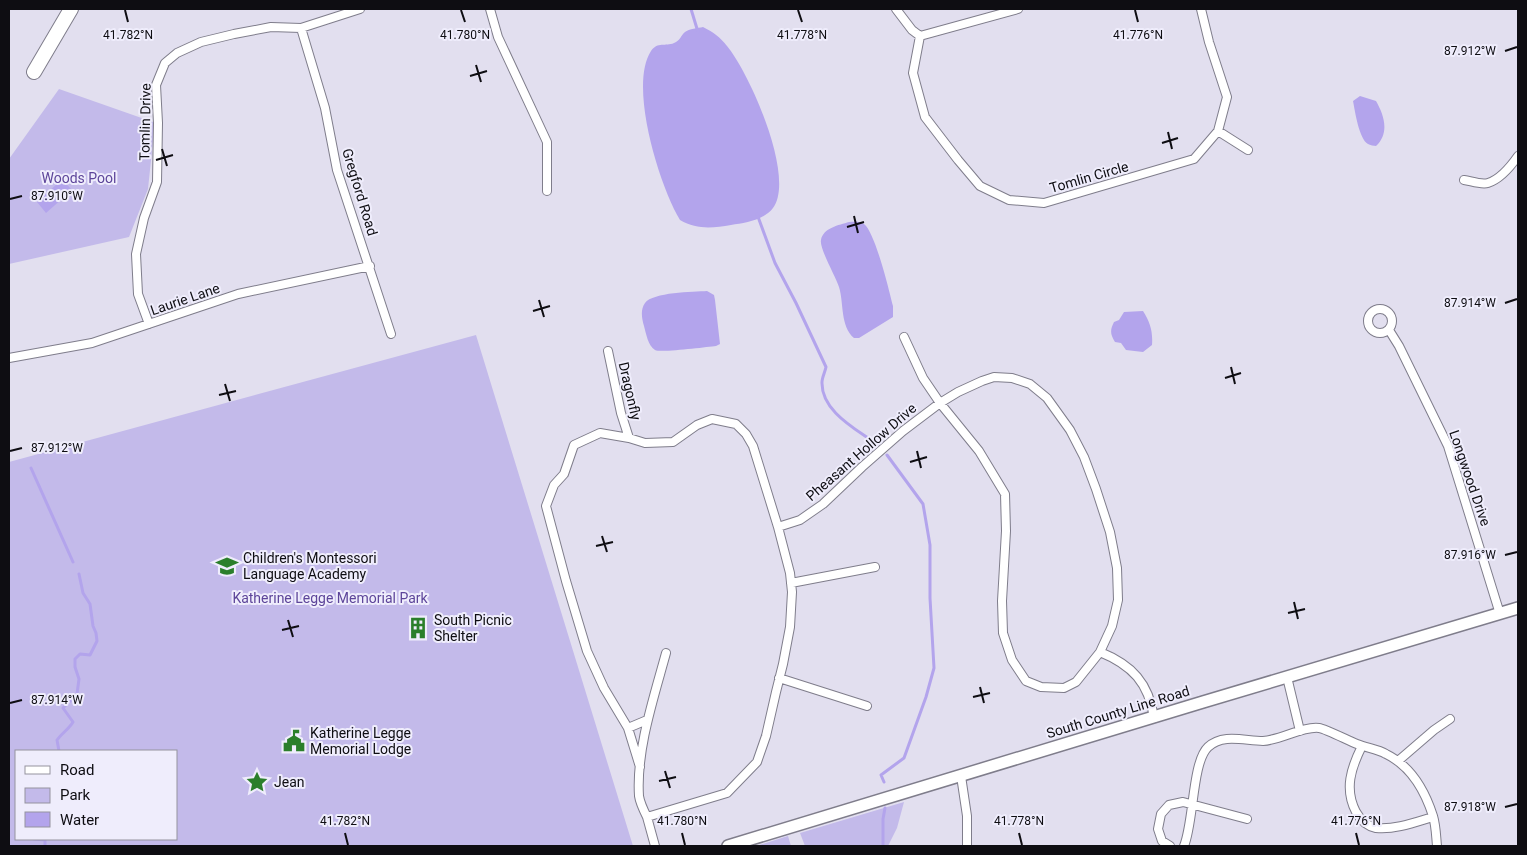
<svg xmlns="http://www.w3.org/2000/svg" width="1527" height="855" font-family="Roboto,sans-serif">
<style>
.green{fill:#c3baea;fill-rule:evenodd}
.water{fill:#b3a4ec}
.lines{fill:none;stroke-linecap:round;stroke-linejoin:round}
.stream{stroke:#b3a4ec;stroke-width:3}
.minor-casing{stroke:#7f7d8b;stroke-width:10}
.secondary-casing{stroke:#7f7d8b;stroke-width:14}
.motorway-casing{stroke:#7f7d8b;stroke-width:16}
.minor{stroke:#fff;stroke-width:8}
.secondary{stroke:#fff;stroke-width:11}
.motorway{stroke:#fff;stroke-width:14}
.ticks{fill:none;stroke:#0e0d12;stroke-width:2}
.labels{text-anchor:middle;stroke-width:4;stroke-linejoin:round;paint-order:stroke}
.street-label{font-size:14px;fill:#0e0d12;stroke:#efedfc}
.park-label{font-size:14px;fill:#5d459a;stroke:#efedfc}
.poi-label{font-size:14px;fill:#0e0d12;stroke:#efedfc;text-anchor:start}
.ticks-label{font-size:12px;text-anchor:middle;fill:#0e0d12;stroke:#efedfc;stroke-width:4;stroke-linejoin:round;paint-order:stroke}
</style>
<rect width="100%" height="100%" fill="#e2dfef"/>
<!-- green -->
<path class="green" d="M59,89L153,122V141L148,189L129,237L9,264V159Z
M476,335L633,846H9V462ZM176,751V839H16V751Z
M904,802L897,828L888,846H805L800,833Z
M788,836L791,846H756Z"/>
<!-- water -->
<path class="water" d="M703,27C713,32 720,37 727,46C749,72 796,177 773,208C764,220 745,223 731,225C713,228 697,230 680,220C660,187 628,86 651,51C658,41 665,47 674,43C680,41 681,35 685,32C689,29 698,28 703,27Z
M1360,96L1376,101C1384,115 1390,133 1376,146C1374,146 1370,145 1368,144C1359,139 1355,111 1353,101Z
M59,176L72,190L46,213L37,202L57,184L54,181Z
M849,222C853,222 860,221 864,224C875,232 889,290 893,306V317L859,338H854C840,326 844,303 839,287C836,277 819,248 821,240C823,228 839,225 849,222Z
M707,291L714,295L715,300L720,344L716,346C706,347 661,353 655,350C648,346 646,333 644,326C642,319 640,310 645,303C653,292 693,292 707,291Z
M1143,311C1150,322 1153,331 1152,345L1143,352L1126,350L1121,343L1115,342C1110,334 1110,330 1114,322L1119,320L1124,312Z"/>
<g class="lines">
<!-- stream -->
<path class="stream" d="M691,9L698,32
M757,214L775,263L796,303L826,367C825,372 822,378 822,382C821,411 856,429 875,443
M31,468L73,562
M59,751L57,740C62,733 69,729 73,722L63,708L77,694L79,679L75,667V659L80,654L90,655L97,641L96,633L93,626L90,604L83,593L79,574
M884,782L881,775L904,758L926,697L934,668L930,598V545L923,504L887,455
M34,839L45,840V846
M883,846V819L885,808"/>
<!-- minor casing -->
<g class="minor-casing">
<path id="minor" d="M490,9L498,37L547,142V191
M896,9L912,30L920,36L913,73L925,117L958,160L980,186L1009,200L1044,203L1194,159L1218,131L1227,97L1209,42L1201,9
M301,28L325,108L337,170L391,334
M920,36L1018,9
M1218,131L1248,150
M1464,180C1471,181 1481,185 1488,183C1501,179 1511,166 1518,156
M1368 321a12 12 0 1 1 24 0a12 12 0 1 1-24 0Z
M149,324L138,294L136,254L144,218L157,182L158,123L156,85L165,63L177,53L201,42L234,34L271,27L301,28L360,9
M1389,330L1399,346L1448,446L1500,614
M608,351L621,413L629,438
M9,358L92,343L238,294L370,266
M778,527L800,520L823,504L862,467L903,431L940,403L958,392L982,381L994,377L1012,378L1030,384L1047,398L1070,430L1084,457L1096,489L1110,532L1117,568L1118,600L1112,626L1100,652L1076,682L1064,688L1041,687L1026,681L1012,660L1003,633L1002,601L1006,531L1005,494L979,451L940,403L923,378L904,337
M791,583L875,567
M1100,652C1132,665 1149,683 1154,718
M1287,677L1300,731
M779,678L867,706
M628,728L647,720
M1362,746C1351,768 1344,789 1356,812C1361,821 1367,826 1376,828C1395,830 1416,822 1433,817
M1398,761L1434,730L1450,719
M640,767L628,728L604,688L587,651L566,581L546,506L554,485L564,474L574,445L600,433L629,438L645,443L673,442L697,425L712,419L736,424L746,434L753,446L778,527L790,573L792,592L790,627L783,664L776,692L766,736L757,762L727,793L647,817L655,846
M961,776L967,816V846
M647,817C644,811 640,803 639,796C636,750 654,697 666,653
M1170,846L1162,841L1158,829L1161,814L1169,805L1183,802L1247,819
M1184,846C1194,822 1192,762 1208,747C1223,733 1245,741 1263,741C1281,740 1303,726 1319,728C1326,729 1349,741 1357,744C1367,748 1378,749 1386,754C1411,766 1425,791 1433,816C1436,826 1436,836 1437,846"/>
</g>
<!-- secondary casing -->
<g class="secondary-casing">
<path id="secondary" d="M728,846L1203,702L1518,608"/>
</g>
<!-- motorway casing -->
<g class="motorway-casing">
<path id="motorway" d="M34,72L71,9"/>
</g>
<!-- minor -->
<use href="#minor" class="minor"/>
<!-- secondary -->
<use href="#secondary" class="secondary"/>
<!-- motorway -->
<use href="#motorway" class="motorway"/>
</g>
<!-- ticks -->
<path class="ticks" d="M125,10L128,22M461,10L465,22M798,10L802,22M1135,10L1138,22M1505,51L1517,47M476,65L481,82M470,76L487,71M1168,132L1172,149M1162,143L1178,138M162,149L167,166M156,160L173,155M10,199L22,196M854,216L858,233M847,227L864,222M539,300L544,317M1505,303L1517,299M533,311L550,306M1231,367L1235,384M1225,378L1241,373M225,384L230,401M219,395L236,391M10,451L22,448M917,451L921,468M910,462L927,457M602,536L607,552M596,546L613,542M1505,555L1517,552M1294,602L1298,619M1288,613L1305,609M288,620L293,637M282,630L299,626M980,687L984,703M973,697L990,693M10,703L22,700M665,771L670,788M659,781L676,777M1505,807L1517,804M345,833L348,845M682,833L685,845M1019,833L1022,845M1356,833L1359,845"/>
<!-- icons -->
<defs>
<g id="school-bare" transform="scale(1.725)"><path d="M0-5L7-2L0 1L-7-2ZM-4 1L0 2.5L4 1V4Q0 6-4 4Z" fill="#2b7f2b" stroke="#efedfc" stroke-width="2.5" paint-order="stroke"/></g>
<g id="building-bare" transform="scale(1.725)"><path d="M-4-6H4V6H1V3H-1V6H-4ZM-2.5-4.3h1.7v1.8h-1.7ZM.8-4.3h1.7v1.8H.8ZM-2.5-1h1.7V.8h-1.7ZM.8-1h1.7V.8H.8Z" fill="#2b7f2b" stroke="#efedfc" stroke-width="2.5" paint-order="stroke"/></g>
<g id="civic-bare" transform="scale(1.725)"><path d="M-.6-6.5H3V-4.5H.6V-3L4-1V1h2V6H-6V1h2V-1L-.6-3ZM-1.2 2.5V6h2.4V2.5Z" fill="#2b7f2b" stroke="#efedfc" stroke-width="2.5" paint-order="stroke"/></g>
<g id="sight-bare" transform="scale(1.725)"><path d="M0-6L1.8-2.2L6-1.7L2.9 1.2L3.7 5.4L0 3.3L-3.7 5.4L-2.9 1.2L-6-1.7L-1.8-2.2Z" fill="#2b7f2b" stroke="#efedfc" stroke-width="2.5" paint-order="stroke"/></g>
</defs>
<g fill-rule="evenodd">
<use href="#school-bare" x="227" y="566"/>
<use href="#building-bare" x="418" y="628"/>
<use href="#civic-bare" x="294" y="741"/>
<use href="#sight-bare" x="257" y="782"/>
</g>
<g class="labels">
<!-- street labels -->
<g class="street-label">
<text transform="translate(145 122) rotate(-89)" y="5">Tomlin Drive</text>
<text transform="translate(1089 177) rotate(-16)" y="5">Tomlin Circle</text>
<text transform="translate(360 192) rotate(73)" y="5">Gregford Road</text>
<text transform="translate(185 299) rotate(-19)" y="5">Laurie Lane</text>
<text transform="translate(630 391) rotate(77)" y="5">Dragonfly</text>
<text transform="translate(861 452) rotate(-41)" y="5">Pheasant Hollow Drive</text>
<text transform="translate(1470 478) rotate(71)" y="5">Longwood Drive</text>
<text transform="translate(1118 712) rotate(-17)" y="5">South County Line Road</text>
</g>
<!-- park labels -->
<g class="park-label">
<text x="79" y="183">Woods Pool</text>
<text x="330" y="603">Katherine Legge Memorial Park</text>
</g>
<!-- poi labels -->
<g class="poi-label">
<text x="243" y="563">Children's Montessori<tspan x="243" dy="16">Language Academy</tspan></text>
<text x="434" y="625">South Picnic<tspan x="434" dy="16">Shelter</tspan></text>
<text x="310" y="738">Katherine Legge<tspan x="310" dy="16">Memorial Lodge</tspan></text>
<text x="274" y="787">Jean</text>
</g>
</g>
<g class="ticks-label">
<text x="128" y="39">41.782°N</text>
<text x="465" y="39">41.780°N</text>
<text x="802" y="39">41.778°N</text>
<text x="1138" y="39">41.776°N</text>
<text x="1470" y="55">87.912°W</text>
<text x="57" y="200">87.910°W</text>
<text x="1470" y="307">87.914°W</text>
<text x="57" y="452">87.912°W</text>
<text x="1470" y="559">87.916°W</text>
<text x="57" y="704">87.914°W</text>
<text x="1470" y="811">87.918°W</text>
<text x="345" y="825">41.782°N</text>
<text x="682" y="825">41.780°N</text>
<text x="1019" y="825">41.778°N</text>
<text x="1356" y="825">41.776°N</text>
</g>
<!-- border -->
<rect width="1527" height="855" fill="none" stroke="#0e0d12" stroke-width="20"/>
<!-- legend -->
<rect x="15" y="750" width="162" height="90" fill="#efedfc" stroke="#95939e"/>
<rect x="25" y="766" width="25" height="8" fill="#ffffff" stroke="#95939e"/>
<text x="60" y="775" font-size="15" fill="#0e0d12">Road</text>
<rect x="25" y="788" width="25" height="15" fill="#c3baea" stroke="#95939e"/>
<text x="60" y="800" font-size="15" fill="#0e0d12">Park</text>
<rect x="25" y="812" width="25" height="15" fill="#b3a4ec" stroke="#95939e"/>
<text x="60" y="825" font-size="15" fill="#0e0d12">Water</text>
</svg>
